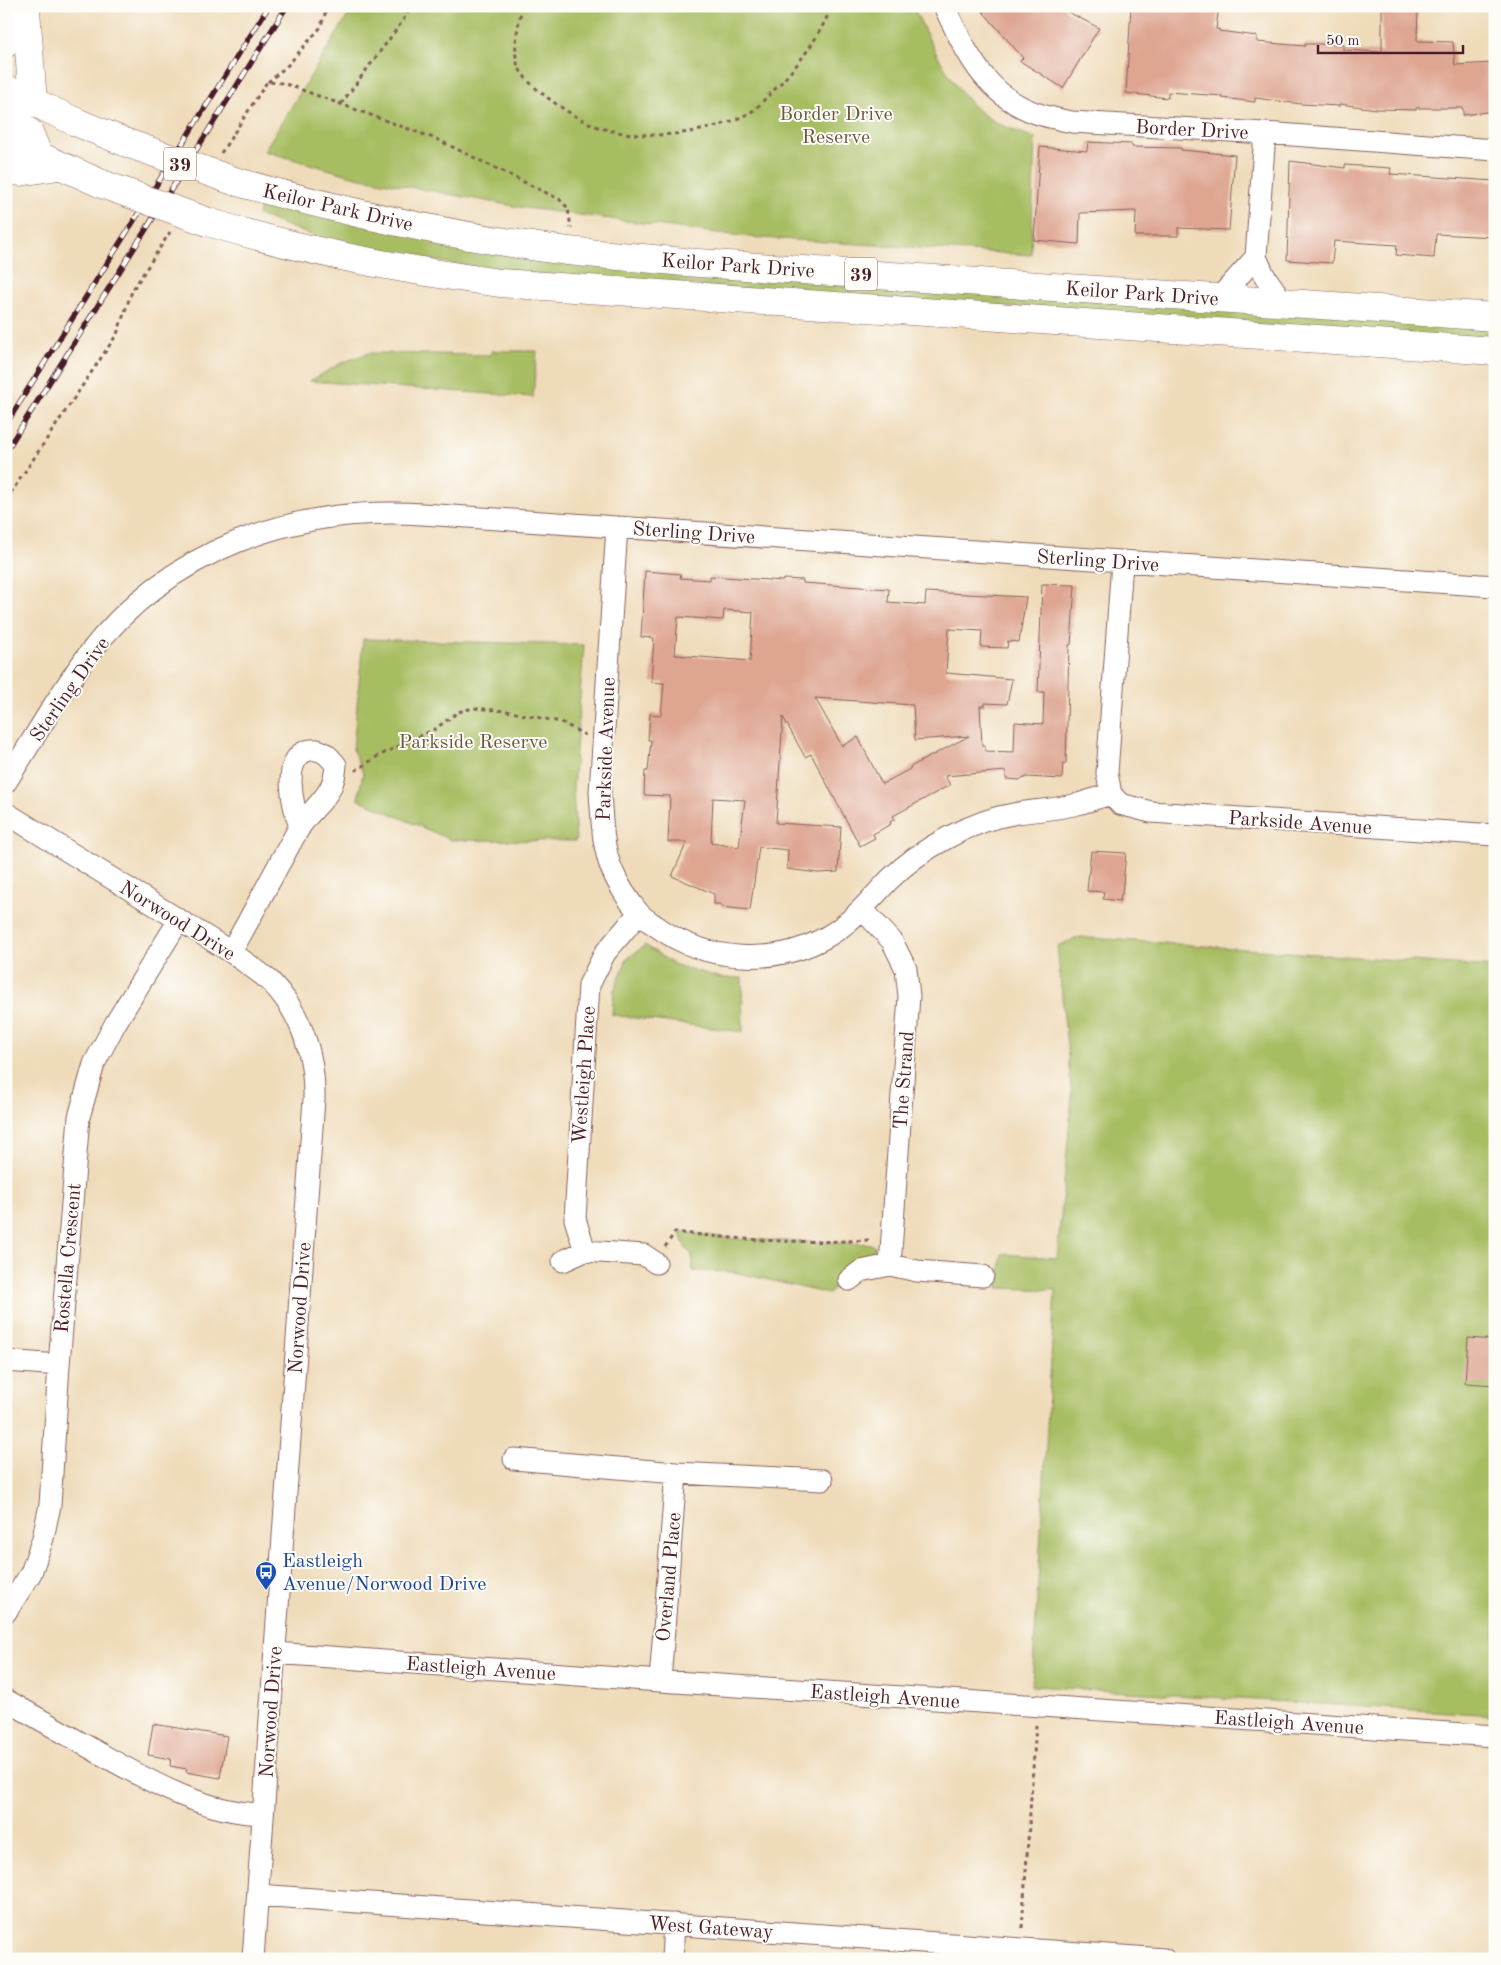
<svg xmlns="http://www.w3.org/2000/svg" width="1501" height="1965" font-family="'Old Standard TT',serif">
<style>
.green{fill:#a7bd62;stroke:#786e46}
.building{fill:#dea591;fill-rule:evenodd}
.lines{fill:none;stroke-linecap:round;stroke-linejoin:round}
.minor-casing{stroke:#84615d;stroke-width:23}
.primary-casing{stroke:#84615d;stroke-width:29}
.motorway-casing{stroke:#84615d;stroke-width:29}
.path{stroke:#84615d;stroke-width:3;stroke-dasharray:4 4;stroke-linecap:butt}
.minor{stroke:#fff;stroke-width:21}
.primary{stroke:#fff;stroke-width:28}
.motorway{stroke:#fff;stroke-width:28}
.rail-casing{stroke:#4a1f2b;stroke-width:5.5}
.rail{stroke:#fdfcf7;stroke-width:4;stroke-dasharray:11;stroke-linecap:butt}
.primary-bridge-casing{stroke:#84615d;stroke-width:29;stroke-linecap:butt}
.primary-bridge{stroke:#fff;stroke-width:28}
.labels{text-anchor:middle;stroke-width:4;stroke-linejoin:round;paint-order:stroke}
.shield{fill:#fdfcf7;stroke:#806168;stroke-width:1}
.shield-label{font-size:19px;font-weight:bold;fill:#4a1f2b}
.park-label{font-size:20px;fill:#6b563e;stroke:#fdfcf7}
.street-label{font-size:20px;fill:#4a1f2b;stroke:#fdfcf7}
.transit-label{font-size:20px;fill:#164399;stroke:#fdfcf7;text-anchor:start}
</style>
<rect width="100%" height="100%" fill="#fdfcf7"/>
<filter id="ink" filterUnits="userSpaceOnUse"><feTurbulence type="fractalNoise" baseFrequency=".02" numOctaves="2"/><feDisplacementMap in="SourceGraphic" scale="10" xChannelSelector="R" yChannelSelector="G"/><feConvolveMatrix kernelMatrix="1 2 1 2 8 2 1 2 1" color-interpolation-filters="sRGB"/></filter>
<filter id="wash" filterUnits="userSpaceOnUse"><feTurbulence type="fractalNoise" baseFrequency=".0096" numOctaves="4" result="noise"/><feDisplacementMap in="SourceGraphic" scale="20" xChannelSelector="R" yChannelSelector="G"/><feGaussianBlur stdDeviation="1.12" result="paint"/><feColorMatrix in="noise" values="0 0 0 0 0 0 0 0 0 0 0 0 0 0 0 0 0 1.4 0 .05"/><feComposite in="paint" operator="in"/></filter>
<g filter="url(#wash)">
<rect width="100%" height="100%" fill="#efdbba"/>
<!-- green -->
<path class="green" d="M354,6H913C930,42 949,84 979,111C994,124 1016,131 1035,138L1031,255L748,237L519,207L356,177L264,151Z
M261,201L405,235L1495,328V341L504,272L338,245L258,215Z
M491,351H537L533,397L310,381L341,363L369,353L491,355Z
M363,639L584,645L573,789L576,841L451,840L358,799L363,773L353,750Z
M1080,937L1495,967V1715L1032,1686L1055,1290L998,1288L1002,1254L1057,1258L1072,1097L1057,946Z
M645,945L673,964L721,978H742L743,1032L612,1015L614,990L627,959Z
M679,1231L735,1239L871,1244L876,1248L845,1272L829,1294L734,1272L693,1271L692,1255L686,1249Z"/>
<g id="blocks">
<!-- building -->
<path class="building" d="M978,6H1063L1068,12L1099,28L1063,88L1020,61L1023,58Z
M1131,6H1219L1216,29H1219V31L1257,36V42L1305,46V44H1343V50L1382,52V6H1418L1417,41L1453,42L1455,65L1492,63L1495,78V111L1463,115V108H1416V110L1376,109L1340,104V106L1301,104L1255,98V102L1222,98V96L1168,92V98L1126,93Z
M1088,142L1132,144V147L1181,148V150L1235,155L1229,230L1178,228V236H1135L1136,211L1080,213L1079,244L1034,240L1040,147L1087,151Z
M1290,161L1345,168V165L1391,168L1390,174L1495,181L1494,237L1436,234L1434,258L1396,255L1397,245L1334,241L1332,263L1287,260Z
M645,571L681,574L680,578L710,580V576L783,581V579L803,580V583L889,589L888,602L925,605L926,592L1026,597L1019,642L1008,641L1007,648L981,647L982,631L949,629L946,673L1012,679L1007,704L985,703V706H980L982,746H985V751L1014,752L1015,722L1043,724L1044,692H1038L1042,584L1075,585L1071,645H1069L1066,764H1063L1062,779L1027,777L1019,780L1006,779V771L945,776L950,785L893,816L895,819L890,822L891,824L873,834L875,838L860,846L811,754L805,757L783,717L776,823L841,827L838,872L818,873L787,869L788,850L759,847L750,910L721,907V904H714V894L672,876L687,842H668L670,796L644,795L645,771H648L651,740H648L650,714L661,715L664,683L651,682L654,638L641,637ZM724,610L753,612L750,661L675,655L678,617L723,620ZM815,698L913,705L915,740L969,736L910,767V769L882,784L858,737L842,746ZM713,798L745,800L739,847L711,843Z
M1091,851L1126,853L1122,894H1121L1120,901L1103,899L1104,892L1087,891Z
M1468,1338L1495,1340V1385L1465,1383Z
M153,1724L227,1736L220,1778L186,1772L187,1769L170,1766L171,1759L148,1755Z"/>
</g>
</g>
<g filter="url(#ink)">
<use href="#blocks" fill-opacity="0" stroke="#84615d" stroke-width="1"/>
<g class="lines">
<!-- minor casing -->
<g class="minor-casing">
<path id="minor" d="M944,6C967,54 987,99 1042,115C1052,118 1062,120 1072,122L1265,133L1495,150
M6,47L27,6
M1265,133L1256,257L1264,275L1283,302
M1219,298L1256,257
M617,527L600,792C602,818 602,846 612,870C618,884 629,901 638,912C643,918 650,922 656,926C705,962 775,967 828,936C852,922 870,900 889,880C906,863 926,849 947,838C969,826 993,817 1018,813C1038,810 1059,809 1078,804C1089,801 1100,797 1111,794
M1122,562L1107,773L1111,794L1120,804L1151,812L1495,835
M6,782C33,740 58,695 88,655C169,549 293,506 422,514L1495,586
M6,813L231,952C244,962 259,971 271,982C302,1014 315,1056 314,1099L253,1959
M862,909L892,941L906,969L909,996L890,1265
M231,952C254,912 275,870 298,830C313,804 334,799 336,765C329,756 322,748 310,750C279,756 294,809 300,827
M585,1251L575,1219L589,985L605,953L639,913
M563,1261L585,1251L644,1255L656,1263
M849,1280L861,1271L890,1265L917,1271L983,1276
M6,1361L59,1365
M514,1459L676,1473L822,1480
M6,1612L31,1573L43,1538L50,1505L59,1365L79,1117L94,1064L115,1024L179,920
M275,1653L660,1681L1495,1736
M660,1681L676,1473
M6,1700C37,1718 68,1735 99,1753C151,1782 202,1812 262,1814
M258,1895L1164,1959
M672,1959L674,1924"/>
</g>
<!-- primary casing -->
<g class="primary-casing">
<path id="primary" d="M26,10L33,102
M6,89L76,122L127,143
M6,116L29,132L39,157
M6,141L102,184
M234,181C344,212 455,237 568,251C606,255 645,258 684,262L1495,317
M208,222C306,252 399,269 500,283L1495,351"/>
</g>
<!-- motorway casing -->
<g class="motorway-casing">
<path id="motorway" d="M6,170L20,172L58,166"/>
</g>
<!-- path -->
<path class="path" d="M522,6C519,22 512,51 518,66C525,81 540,92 552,101C566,111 582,121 598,127C642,142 709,135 749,113C756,110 761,103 766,98C794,71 817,42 832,6
M268,82L288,65L320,28L328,6
M341,104L402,22L411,6
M221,153L267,82L283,83L436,139L559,199L568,208L571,228
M6,500L117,334L132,291L170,232
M355,771L378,756L435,729L458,712L473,708L506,711L561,722L585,735
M665,1247L675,1232C739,1240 803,1244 868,1240L872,1242
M1022,1928L1036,1725"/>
<!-- minor -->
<use href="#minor" class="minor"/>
<!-- primary -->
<use href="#primary" class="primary"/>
<!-- motorway -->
<use href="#motorway" class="motorway"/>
<!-- rail casing -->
<g class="rail-casing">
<path id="rail" d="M6,424L269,6
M6,451L287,6"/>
</g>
<!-- rail -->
<use href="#rail" class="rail"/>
<!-- primary-bridge casing -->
<g class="primary-bridge-casing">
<path id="primary-bridge" d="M127,143L234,181
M102,184L208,222"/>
</g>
<!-- primary-bridge -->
<use href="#primary-bridge" class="primary-bridge"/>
</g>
</g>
<!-- icons -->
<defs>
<g id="bus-pin" transform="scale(1.125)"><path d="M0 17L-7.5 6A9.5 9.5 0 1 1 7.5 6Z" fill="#1a4fb4" stroke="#fdfcf7"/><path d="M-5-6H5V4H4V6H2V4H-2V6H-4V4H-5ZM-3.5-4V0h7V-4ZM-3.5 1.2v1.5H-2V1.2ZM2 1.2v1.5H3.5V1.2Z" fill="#fff"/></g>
</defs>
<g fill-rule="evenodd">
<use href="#bus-pin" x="266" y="1572"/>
</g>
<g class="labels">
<!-- shield labels -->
<g class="shield">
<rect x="164" y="147.5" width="32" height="33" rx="4"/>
<rect x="845" y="257.5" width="32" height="33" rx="4"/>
</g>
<g class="shield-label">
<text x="180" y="171">39</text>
<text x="861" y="281">39</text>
</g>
<!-- park labels -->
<g class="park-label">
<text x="836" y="120">Border Drive<tspan x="836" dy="23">Reserve</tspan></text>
<text x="473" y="748">Parkside Reserve</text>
</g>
<!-- street labels -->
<g class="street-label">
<text transform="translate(1192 129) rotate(3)" y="7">Border Drive</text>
<text transform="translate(338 207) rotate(13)" y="7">Keilor Park Drive</text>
<text transform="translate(738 265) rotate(4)" y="7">Keilor Park Drive</text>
<text transform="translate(1142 293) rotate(4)" y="7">Keilor Park Drive</text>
<text transform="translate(694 532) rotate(4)" y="7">Sterling Drive</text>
<text transform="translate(1098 560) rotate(4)" y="7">Sterling Drive</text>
<text transform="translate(69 689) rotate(-55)" y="7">Sterling Drive</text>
<text transform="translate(605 749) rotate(-88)" y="7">Parkside Avenue</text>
<text transform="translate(1300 822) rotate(4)" y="7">Parkside Avenue</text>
<text transform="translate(178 920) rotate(32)" y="7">Norwood Drive</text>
<text transform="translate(583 1075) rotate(-86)" y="7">Westleigh Place</text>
<text transform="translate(903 1080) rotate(-86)" y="7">The Strand</text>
<text transform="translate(67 1258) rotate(-85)" y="7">Rostella Crescent</text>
<text transform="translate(299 1308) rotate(-86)" y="7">Norwood Drive</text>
<text transform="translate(668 1577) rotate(-85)" y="7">Overland Place</text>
<text transform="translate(481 1668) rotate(4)" y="7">Eastleigh Avenue</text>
<text transform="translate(885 1696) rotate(4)" y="7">Eastleigh Avenue</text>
<text transform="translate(270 1712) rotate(-86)" y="7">Norwood Drive</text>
<text transform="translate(1289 1722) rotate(4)" y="7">Eastleigh Avenue</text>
<text transform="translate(711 1927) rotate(4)" y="7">West Gateway</text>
</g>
<!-- transit labels -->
<g class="transit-label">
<text x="282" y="1567">Eastleigh<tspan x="282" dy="23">Avenue/Norwood Drive</tspan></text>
</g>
</g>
<!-- margin -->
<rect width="1501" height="1965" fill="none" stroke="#fdfcf7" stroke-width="25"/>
<!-- scale -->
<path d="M1318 45v8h145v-8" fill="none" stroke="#4a1f2b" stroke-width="2.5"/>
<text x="1326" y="45" font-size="15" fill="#4a1f2b" stroke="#fdfcf7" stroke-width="4" paint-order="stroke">50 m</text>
</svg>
